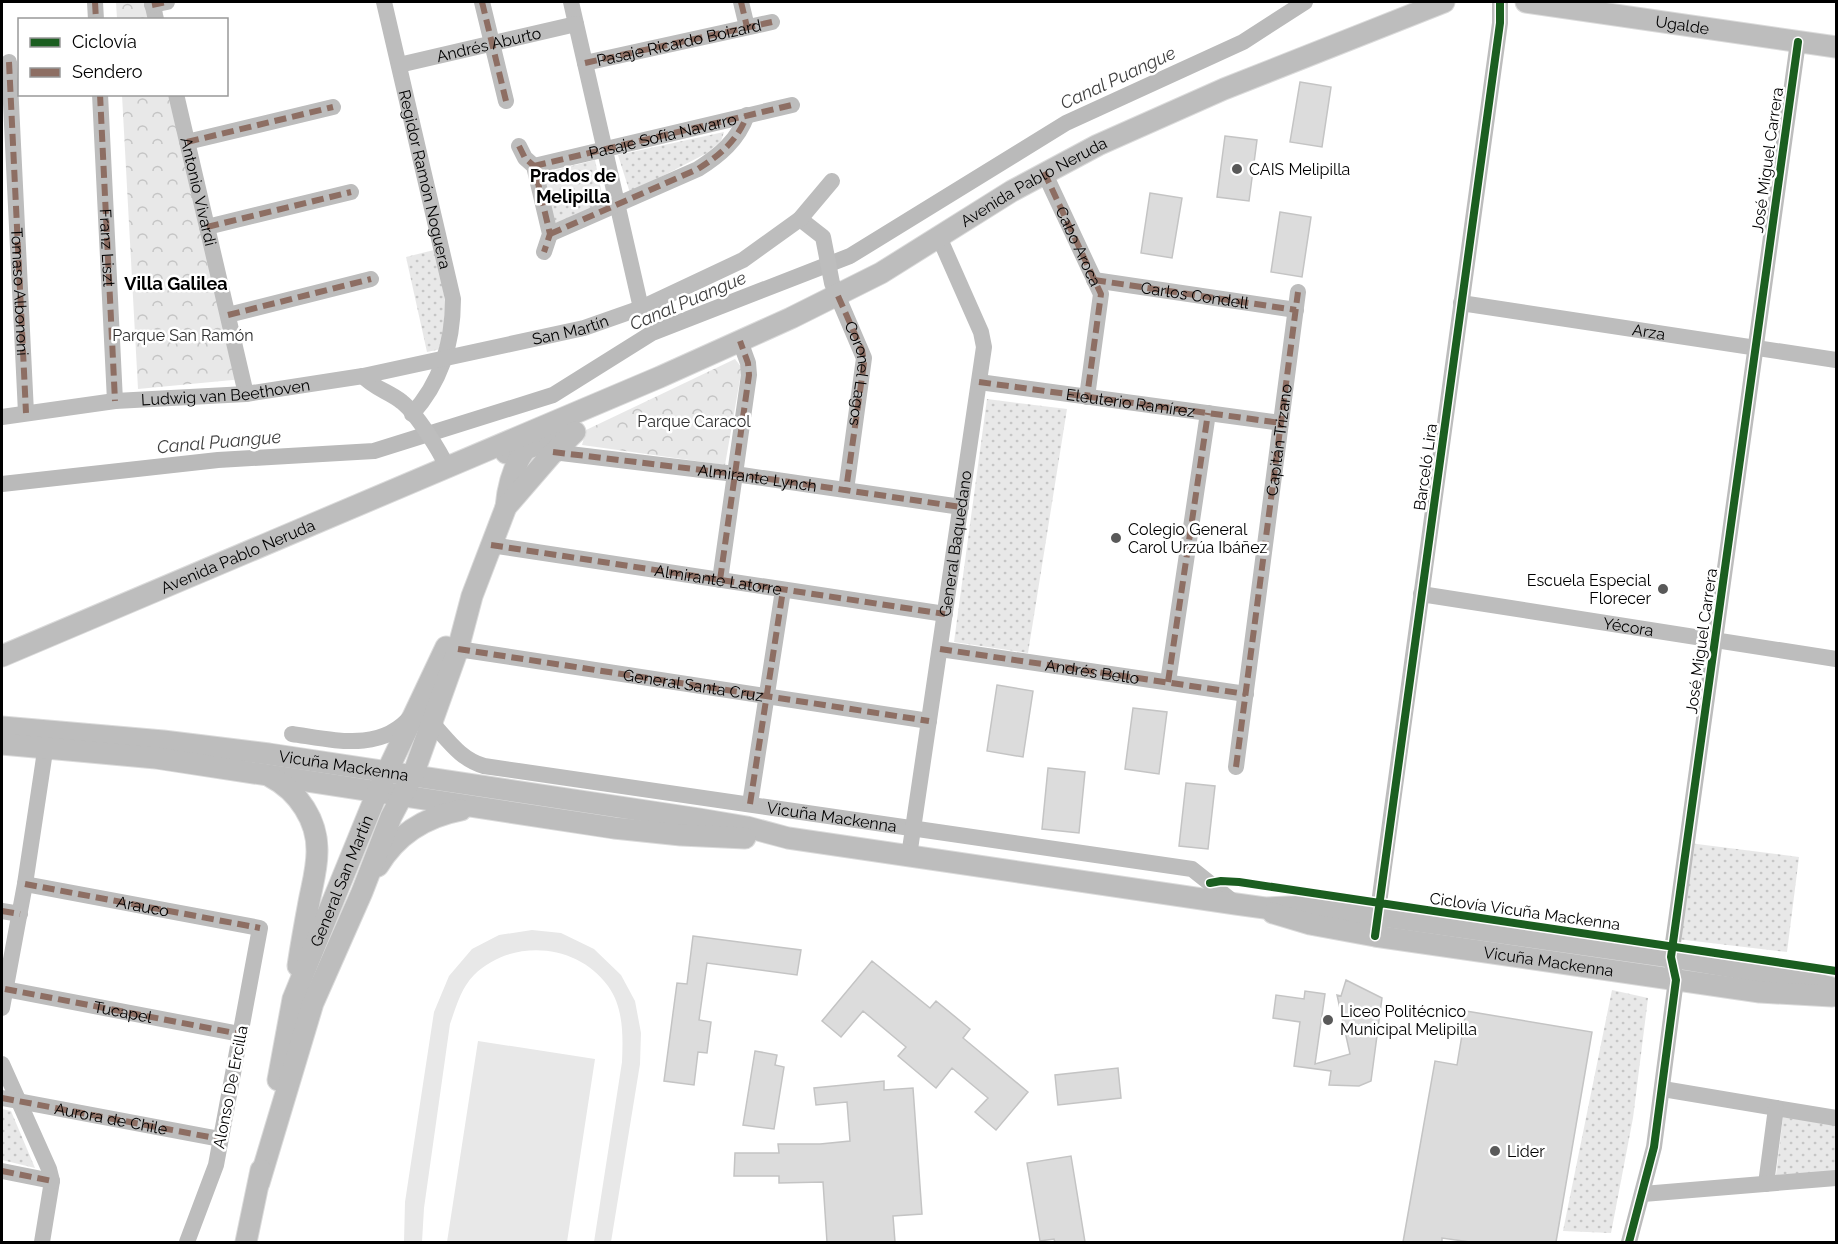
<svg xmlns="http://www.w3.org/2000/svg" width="1838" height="1244" font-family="Raleway,sans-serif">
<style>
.grass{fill:url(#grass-dots)}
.park{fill:url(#park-crowns)}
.garden{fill:#e8e8e8}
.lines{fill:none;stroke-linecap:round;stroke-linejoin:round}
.canal{stroke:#bababa;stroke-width:16}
.building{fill:#dcdcdc;stroke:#c4c4c4;stroke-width:1.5}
.major-casing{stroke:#dbdbdb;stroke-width:23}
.minor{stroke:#bdbdbd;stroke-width:16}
.major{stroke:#bdbdbd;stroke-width:21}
.quiet{stroke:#8d6e63;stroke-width:6;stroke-dasharray:12 6;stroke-linecap:butt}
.cycleway-casing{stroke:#fff;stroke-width:11}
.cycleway{stroke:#1b5e20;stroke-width:8}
.poi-dot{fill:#595959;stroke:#fff;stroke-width:2}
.labels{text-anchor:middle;stroke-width:5;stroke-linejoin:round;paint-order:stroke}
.street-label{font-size:16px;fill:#000;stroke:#fff}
.poi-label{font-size:16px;fill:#000;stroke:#fff;text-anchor:start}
.park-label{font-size:16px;fill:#2d2d2d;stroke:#fff}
.water-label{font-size:18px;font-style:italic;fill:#3e3e3e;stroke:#fff}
.neighbourhood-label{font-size:18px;font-weight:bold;fill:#000;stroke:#fff}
</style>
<defs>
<pattern id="grass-dots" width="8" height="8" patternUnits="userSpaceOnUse" patternTransform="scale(1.5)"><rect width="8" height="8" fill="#e8e8e8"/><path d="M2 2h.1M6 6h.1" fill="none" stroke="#c5c5c5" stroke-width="1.8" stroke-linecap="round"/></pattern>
<pattern id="park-crowns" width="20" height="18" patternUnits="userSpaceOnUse" patternTransform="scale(1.5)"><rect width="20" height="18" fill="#e8e8e8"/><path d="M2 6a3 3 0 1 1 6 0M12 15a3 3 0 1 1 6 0" fill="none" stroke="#c5c5c5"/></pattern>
</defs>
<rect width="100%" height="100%" fill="#fff"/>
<!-- grass -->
<path class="grass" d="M724,132L721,141L707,153L630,193L618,155Z
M595,160L604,204L553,225L544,173Z
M438,249L447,317L441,349L427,352L406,257Z
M987,399L1067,409L1028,653L954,642Z
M1689,843L1799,857L1787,952L1677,939Z
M1612,990L1648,998L1633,1118L1611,1233L1563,1231Z
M2,1109L11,1111L35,1168L2,1160Z
M1783,1117L1836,1125V1173L1776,1175Z"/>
<!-- park -->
<path class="park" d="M116,2H161L164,19H117Z
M122,95H179L243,379L138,389Z
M735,359L742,368L725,465L582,445L586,430Z"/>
<!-- garden -->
<path class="garden" d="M532,930L561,933L594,949L621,975L635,1001L641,1033L640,1064L611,1242H594L622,1062C623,1037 624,1008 608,986C577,943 512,938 474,975C461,988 456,1007 450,1024L424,1208L422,1242H404L405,1202L434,1012L449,976L472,949L499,935Z
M478,1041L595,1059L567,1242H447Z"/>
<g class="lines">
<!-- canal -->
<path class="canal" d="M2,484L218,460L374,451L553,395L652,333L850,256L1066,123L1243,42L1305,2"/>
</g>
<!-- building -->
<path class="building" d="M1300,82L1331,87L1322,147L1290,142Z
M1225,136L1257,140L1249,201L1217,197Z
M1150,193L1182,198L1172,258L1141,253Z
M1280,212L1311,217L1302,277L1271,272Z
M997,685L1033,691L1023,757L987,751Z
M1133,708L1167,712L1159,774L1125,769Z
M1048,768L1085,772L1079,833L1042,829Z
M1186,783L1215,786L1208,849L1179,846Z
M693,936L801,950L797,975L707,963L699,1020L711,1022L707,1053L698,1052L694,1085L664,1081L677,983L687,984Z
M872,961L930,1008L936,1001L970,1029L963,1038L1028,1092L996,1130L975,1112L988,1098L952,1068L936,1088L898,1056L906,1047L863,1011L841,1037L822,1021Z
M1346,980L1382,998L1371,1081L1359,1086L1329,1085L1331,1071L1294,1066L1300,1022L1273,1018L1276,995L1304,999L1305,991L1325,994L1315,1064L1350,1054L1337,995L1341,996Z
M1466,1011L1592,1032L1556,1242H1470L1442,1238V1242H1403L1435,1061L1457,1065Z
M755,1051L777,1055L775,1065L784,1067L774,1129L743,1125Z
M1118,1068L1121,1098L1058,1105L1055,1075Z
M884,1081V1090L913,1088L922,1214L893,1216L895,1242H827L823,1182L779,1183V1176H734L735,1153H779L778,1144H820L850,1141L847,1102L816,1105L814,1088Z
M1071,1156L1085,1242H1055L1054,1239L1040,1241L1027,1163Z"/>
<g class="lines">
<!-- major casing -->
<g class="major-casing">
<g id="major">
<path id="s17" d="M1526,2L1836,47"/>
<path d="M506,453L525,449L568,435"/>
<path d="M506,507C508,483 514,463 529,444"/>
<path id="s18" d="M2,656L660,377L791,318L881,273L1012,191L1098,145L1224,89L1444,2"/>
<path id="s19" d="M2,727L163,741L269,754L699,819L747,827L788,838L1236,904L1265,908L1312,906L1671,957L1797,978L1836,989"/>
<path d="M2,744L156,758L614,828L681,835L745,838"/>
<path d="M271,777C298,791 318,821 317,852C317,869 312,886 309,902C305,924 301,945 298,966"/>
<path d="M378,866C397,834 425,817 461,810"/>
<path id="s20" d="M1273,913L1310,924L1375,936L1760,992L1832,996"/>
<path id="s21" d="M278,1080L293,999L377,793L446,647"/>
<path d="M259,1183L313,1003L362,892L391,817L413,775L458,649L472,596L506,507L551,455L575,432"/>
<path d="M246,1242L261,1170"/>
</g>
</g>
<!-- minor -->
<g class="minor">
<path d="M95,2L96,20"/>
<path d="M152,2L156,20"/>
<path id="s1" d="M384,2L453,299C453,342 442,381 412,414"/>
<path d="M482,2L506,101"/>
<path d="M571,2L641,308"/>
<path d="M741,2L747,27"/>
<path d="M152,5L167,2"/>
<path d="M9,62L26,413"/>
<path id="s2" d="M585,63L772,22"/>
<path id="s3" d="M399,65L576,24"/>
<path d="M100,94L115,401"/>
<path id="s4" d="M176,94L246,394"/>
<path d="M187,142L333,107"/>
<path d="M519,146L525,158L534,166L550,234L544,252"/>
<path d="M534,166L792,105"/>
<path id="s5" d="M1044,172L1101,294L1087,397"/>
<path d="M800,219L823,237L832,283L864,358L846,490"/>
<path d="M207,227L351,192"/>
<path d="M550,234L698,169C720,155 738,140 747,115"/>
<path id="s6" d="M1094,280L1296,310"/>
<path id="s7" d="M1461,303L1836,360"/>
<path d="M228,315L371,279"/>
<path d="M363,376C373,388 390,392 402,402C416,413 440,451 447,467"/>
<path id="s8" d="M979,382L1281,423"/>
<path id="s9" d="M2,417L115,401L246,394L363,376L584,328L641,308L743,260L800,219L832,181"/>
<path d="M553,452L735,474L961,507"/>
<path id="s10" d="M491,545L945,614"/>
<path d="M720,580L749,375L748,363L740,341"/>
<path id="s11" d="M1421,594L1836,659"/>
<path d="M458,649L929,721"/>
<path id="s12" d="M940,649L1246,694"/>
<path d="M1168,682L1208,413"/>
<path id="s13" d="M432,723C448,740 460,759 484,766L1192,869L1236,904"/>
<path d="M292,734C334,740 382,753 412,715"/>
<path id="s14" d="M1236,767L1298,292"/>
<path d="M750,804L783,590"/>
<path id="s15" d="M909,856L984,347L981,332L939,237"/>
<path d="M25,884L260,928L216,1165L187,1242"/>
<path d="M2,911L20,914"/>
<path d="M1376,925L1500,23V2"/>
<path d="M5,989L240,1034"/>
<path d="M2,1008L25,884L47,738"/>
<path d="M2,1064L49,1169L52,1181L42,1242"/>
<path d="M1663,1089L1836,1118"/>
<path id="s16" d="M2,1098L220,1139"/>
<path d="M2,1171L52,1181"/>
<path d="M1766,1184L1776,1108"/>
<path d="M1643,1194L1836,1178"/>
<path d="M1629,1242L1654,1147L1676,980L1671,957L1798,42"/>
</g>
<!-- major -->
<use href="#major" class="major"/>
<!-- quiet -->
<g class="quiet">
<path d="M95,2L96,20"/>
<path d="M482,2L506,101"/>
<path d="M741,2L747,27"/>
<path d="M152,5L167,2"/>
<path id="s22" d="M9,62L26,413"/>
<path d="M585,63L772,22"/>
<path id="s23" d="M100,94L115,401"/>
<path d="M187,142L333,107"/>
<path d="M519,146L525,158L534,166L550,234L544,252"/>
<path id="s24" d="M534,166L792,105"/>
<path d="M1044,172L1101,294L1087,397"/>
<path d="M207,227L351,192"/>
<path d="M550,234L698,169C720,155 738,140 747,115"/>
<path d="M1094,280L1296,310"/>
<path id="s25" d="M838,296L862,350L864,363L846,490"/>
<path d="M228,315L371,279"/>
<path d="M979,382L1281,423"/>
<path id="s26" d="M553,452L735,474L961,507"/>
<path d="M491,545L945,614"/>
<path d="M720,580L749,375L748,363L740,341"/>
<path id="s27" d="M458,649L929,721"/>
<path d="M940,649L1246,694"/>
<path d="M1168,682L1208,413"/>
<path d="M1236,767L1298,292"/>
<path d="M750,804L783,590"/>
<path id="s28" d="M25,884L260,928"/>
<path d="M2,911L20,914"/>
<path id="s29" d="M5,989L240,1034"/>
<path d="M2,1098L220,1139"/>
<path d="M2,1171L52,1181"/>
</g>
<!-- cycleway casing -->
<g class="cycleway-casing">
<path id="cycleway" d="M1210,883L1221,881L1239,882L1836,971
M1375,936L1500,23V2
M1629,1242L1654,1147L1676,980L1671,957L1798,42"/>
</g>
<!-- cycleway -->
<use href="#cycleway" class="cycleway"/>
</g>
<!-- markers -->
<g class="poi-dot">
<circle cx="1237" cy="169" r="6"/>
<circle cx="1116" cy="538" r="6"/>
<circle cx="1663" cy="589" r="6"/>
<circle cx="1328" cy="1020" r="6"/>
<circle cx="1495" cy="1151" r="6"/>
</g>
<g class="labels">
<!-- street labels -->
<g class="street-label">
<text dy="6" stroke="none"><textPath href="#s17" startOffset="158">Ugalde</textPath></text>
<text dy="6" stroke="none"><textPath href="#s2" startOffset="96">Pasaje Ricardo Boizard</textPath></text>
<text dy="6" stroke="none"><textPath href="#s3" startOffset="92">Andrés Aburto</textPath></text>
<text dy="6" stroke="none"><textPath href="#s24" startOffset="132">Pasaje Sofía Navarro</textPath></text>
<text transform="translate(1767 160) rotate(-82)" y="6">José Miguel Carrera</text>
<text dy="6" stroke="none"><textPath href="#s1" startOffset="182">Regidor Ramón Noguera</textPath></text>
<text dy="6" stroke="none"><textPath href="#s18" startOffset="1137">Avenida Pablo Neruda</textPath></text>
<text dy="6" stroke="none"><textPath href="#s4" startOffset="100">Antonio Vivardi</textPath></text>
<text dy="6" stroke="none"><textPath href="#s5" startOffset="82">Cabo Aroca</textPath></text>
<text dy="6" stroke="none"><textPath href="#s23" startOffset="154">Franz Liszt</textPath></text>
<text dy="6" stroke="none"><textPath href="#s22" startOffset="230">Tomaso Albononi</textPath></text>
<text dy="6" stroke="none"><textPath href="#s6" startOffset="102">Carlos Condell</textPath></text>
<text dy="6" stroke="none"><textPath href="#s9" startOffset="576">San Martín</textPath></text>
<text dy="6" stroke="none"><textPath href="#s7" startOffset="190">Arza</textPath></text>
<text dy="6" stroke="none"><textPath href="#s25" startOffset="82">Coronel Lagos</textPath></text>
<text dy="6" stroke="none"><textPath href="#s9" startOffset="225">Ludwig van Beethoven</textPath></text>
<text dy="6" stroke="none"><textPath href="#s8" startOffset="153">Eleuterio Ramírez</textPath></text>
<text dy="6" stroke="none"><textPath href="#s14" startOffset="330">Capitán Trizano</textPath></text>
<text transform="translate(1425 467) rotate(-82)" y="6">Barceló Lira</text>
<text dy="6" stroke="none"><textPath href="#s26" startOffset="206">Almirante Lynch</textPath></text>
<text dy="6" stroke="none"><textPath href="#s15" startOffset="316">General Baquedano</textPath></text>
<text dy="6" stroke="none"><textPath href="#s18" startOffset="256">Avenida Pablo Neruda</textPath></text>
<text dy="6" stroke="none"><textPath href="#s10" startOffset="230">Almirante Latorre</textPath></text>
<text dy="6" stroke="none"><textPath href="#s11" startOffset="210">Yécora</textPath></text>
<text transform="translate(1701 641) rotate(-82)" y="6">José Miguel Carrera</text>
<text dy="6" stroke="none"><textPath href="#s12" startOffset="154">Andrés Bello</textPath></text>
<text dy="6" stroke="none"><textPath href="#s27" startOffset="238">General Santa Cruz</textPath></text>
<text dy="6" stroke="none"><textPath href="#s19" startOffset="344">Vicuña Mackenna</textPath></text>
<text dy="6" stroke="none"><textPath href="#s13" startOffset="420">Vicuña Mackenna</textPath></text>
<text dy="6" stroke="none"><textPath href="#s21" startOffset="210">General San Martín</textPath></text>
<text dy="6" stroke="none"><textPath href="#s28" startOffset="120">Arauco</textPath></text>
<text transform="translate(1525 911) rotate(8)" y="6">Ciclovía Vicuña Mackenna</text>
<text dy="6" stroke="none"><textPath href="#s20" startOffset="280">Vicuña Mackenna</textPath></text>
<text dy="6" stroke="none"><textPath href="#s29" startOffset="120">Tucapel</textPath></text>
<text transform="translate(230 1087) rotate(-79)" y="6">Alonso De Ercilla</text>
<text dy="6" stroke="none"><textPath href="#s16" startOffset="111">Aurora de Chile</textPath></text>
</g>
<!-- poi labels -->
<g class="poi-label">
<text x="1249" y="175">CAIS Melipilla</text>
<text x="1128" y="535">Colegio General<tspan x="1128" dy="18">Carol Urzúa Ibáñez</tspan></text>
<text x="1651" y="586" text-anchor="end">Escuela Especial<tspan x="1651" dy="18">Florecer</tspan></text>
<text x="1340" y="1017">Liceo Politécnico<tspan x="1340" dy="18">Municipal Melipilla</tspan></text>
<text x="1507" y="1157">Lider</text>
</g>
<!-- park labels -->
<g class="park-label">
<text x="183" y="341">Parque San Ramón</text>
<text x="694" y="427">Parque Caracol</text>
</g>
<!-- water labels -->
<g class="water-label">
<text transform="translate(1118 78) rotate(-25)" y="6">Canal Puangue</text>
<text transform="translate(688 301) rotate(-23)" y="6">Canal Puangue</text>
<text transform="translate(219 442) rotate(-5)" y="6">Canal Puangue</text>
</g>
<!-- neighbourhood labels -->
<g class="neighbourhood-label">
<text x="573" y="182">Prados de<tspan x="573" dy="21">Melipilla</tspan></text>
<text x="176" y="290">Villa Galilea</text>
</g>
</g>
<!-- border -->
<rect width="1838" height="1244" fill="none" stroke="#000000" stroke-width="6"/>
<!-- legend -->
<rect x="18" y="18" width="210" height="78" fill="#ffffff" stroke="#999999" stroke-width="1.5"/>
<rect x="30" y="38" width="30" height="9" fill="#1b5e20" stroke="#999999" stroke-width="1.5"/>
<text x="72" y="48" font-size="18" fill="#000000">Ciclovía</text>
<rect x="30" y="68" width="30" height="9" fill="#8d6e63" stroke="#999999" stroke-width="1.5"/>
<text x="72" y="78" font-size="18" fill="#000000">Sendero</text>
</svg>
